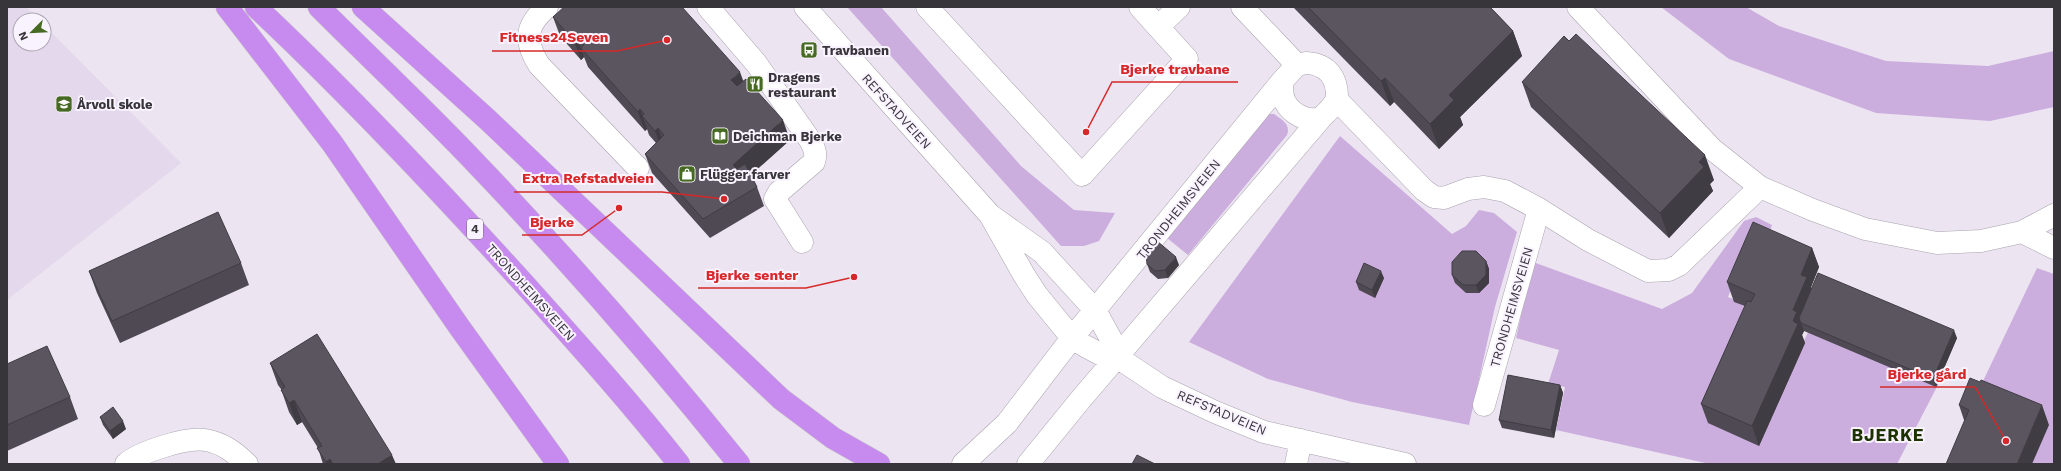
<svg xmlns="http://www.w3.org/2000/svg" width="2061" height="471" font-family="'Work Sans',sans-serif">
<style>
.built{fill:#e4d8ec}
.green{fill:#cbaede}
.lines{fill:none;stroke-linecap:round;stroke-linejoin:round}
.minor-casing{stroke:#a9a2ae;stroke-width:23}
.highway-casing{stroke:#c7c6c8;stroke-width:23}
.minor{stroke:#fff;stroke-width:22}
.highway{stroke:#c78aee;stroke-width:22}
.wall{fill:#4e4953}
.shaded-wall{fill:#403c43}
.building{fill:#5b5560;stroke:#403c43}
.labels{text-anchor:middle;stroke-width:4;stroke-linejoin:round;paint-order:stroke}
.shield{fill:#f9f2ff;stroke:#726e75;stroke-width:1}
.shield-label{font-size:12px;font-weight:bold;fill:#38353a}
.poi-label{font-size:13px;font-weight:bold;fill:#38353a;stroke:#f9f2ff;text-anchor:start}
.street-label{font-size:13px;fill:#38353a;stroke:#f9f2ff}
.district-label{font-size:17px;font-weight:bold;letter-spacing:1px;fill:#1c3300;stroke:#f9f2ff}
.leader{fill:none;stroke:#d62828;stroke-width:1.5}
.callout-dot{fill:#d62828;stroke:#f9f2ff;stroke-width:1.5}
.callout-label{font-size:14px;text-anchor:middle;font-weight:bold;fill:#d62828;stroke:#f9f2ff;stroke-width:4;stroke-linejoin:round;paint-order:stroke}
</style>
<rect width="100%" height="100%" fill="#ece5f1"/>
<!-- built -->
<path class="built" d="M7,7H26L39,20H20V44H44V25L181,163L7,300Z"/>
<!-- green -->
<path class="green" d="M847,7H881L1021,166L1074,210L1115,213L1099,241L1084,246H1061Z
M1661,7H1746L1779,26L1886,61L1988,66L2054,51V107L1990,121L1876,113L1729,59Z
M1269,114H1274C1282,120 1291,124 1287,135L1188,255L1167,238Z
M1340,136L1452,234L1466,226L1479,210L1494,213L1517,232L1495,307L1469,425L1352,402L1268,379L1189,342Z
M1756,217L1772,225L1769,233L1755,228L1728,297L1757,309L1758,436L1811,326L1941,379L1897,464H1710L1556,430L1565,387L1548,384L1559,350L1516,338L1533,262L1662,309L1692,293L1744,221Z
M2037,268L2054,274V464H2032L1973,402Z"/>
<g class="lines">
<!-- minor casing -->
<g class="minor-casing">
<path id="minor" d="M547,7C525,26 524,41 539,65L638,168
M708,7L756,63L810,140C814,148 817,153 814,162L779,192L775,199L802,242
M805,7L990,215L1042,252L1095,310L1112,341L1117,357
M927,7L1082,175L1187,59L1140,7
M1242,7L1297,65
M1578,7L1712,149L1760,187L1813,210L1865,229L1937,243L1981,241L2022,232L2054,215
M1158,27L1179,7
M1306,63C1328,64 1338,78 1337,100C1333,105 1326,115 1320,118C1307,123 1291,113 1285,102C1281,95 1282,87 1283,80L1297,65Z
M1337,100L1424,190L1434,197L1444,198L1468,189L1484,187L1505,191L1539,209L1588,240L1648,271L1669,270L1679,265L1760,187
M990,215L1024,275L1037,295L1072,338L1085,346L1104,356L1117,357L1162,387L1215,412L1264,432L1405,464
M2022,232L2054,248
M1484,405L1539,209
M126,464C139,452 187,437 205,440C223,443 234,452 247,464
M963,464L1007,423L1072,338L1283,80
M1028,464L1081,399L1321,118
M1296,464L1301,440"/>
</g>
<!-- highway casing -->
<g class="highway-casing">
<path id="highway" d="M227,7L332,143L460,328L558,464
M256,7C351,96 439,190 526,286C578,344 631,403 679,464
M319,7C368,56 419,104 467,154C562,253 653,357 739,464
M363,7L488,120L781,399L833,438L879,464"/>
</g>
<!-- minor -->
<use href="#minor" class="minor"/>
<!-- highway -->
<use href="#highway" class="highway"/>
</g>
<!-- wall -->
<path class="wall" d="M1294,7H1492L1491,8L1513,31L1522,56L1460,117L1463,125L1439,149L1394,102L1390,106L1294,8Z
M553,17L743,81L790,140L751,175L757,187L764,206L710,238L652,173L645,154L656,143L649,135L647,129L645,131L588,67L584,57L581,60L560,36Z
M1522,82L1714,180L1710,184L1713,191L1669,238L1531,107Z
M1812,248L1819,267L1811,287V288L1957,338L1936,387L1804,331L1802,335L1805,343L1759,446L1708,423L1701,404L1745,306L1734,302L1727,282Z
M1486,261L1489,269V283L1479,293H1466L1455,283L1452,275Z
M241,263L249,285L120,343L97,293L89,271Z
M1147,264L1179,265L1168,278L1158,279L1150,272Z
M1384,278L1375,298L1359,290L1356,282Z
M270,363L396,464H323L318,448L302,422L297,425L289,412L281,389L278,385Z
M7,364L70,397L78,419L7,451Z
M1560,385L1563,393L1554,438L1502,428L1499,420Z
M1959,405L2049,425L1964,420Z
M100,417L126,429L113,439L103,425Z"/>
<!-- shaded-wall -->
<path class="shaded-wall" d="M1513,31L1522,56L1460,117L1463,125L1439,149L1430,124L1449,95Z
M577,38L584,57L581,60L574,41Z
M740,72L747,91L738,99L731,80Z
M1385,78L1394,102L1390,106L1381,81Z
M640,109L647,129L645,131L638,112Z
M783,120L790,140L740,184L733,165Z
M658,128L665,147L662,150L655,131Z
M1705,155L1714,180L1710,184L1713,191L1669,238L1660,213L1699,162Z
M1812,248L1819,267L1811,287L1814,296L1801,323L1804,331L1802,335L1805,343L1759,446L1752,426L1793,321V310L1801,275Z
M1176,257L1179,265L1168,278L1165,270Z
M1486,261L1489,269V283L1479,293L1476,285Z
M1381,271L1384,278L1375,298L1372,290Z
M1954,330L1957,338L1936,387L1933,379Z
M1560,385L1563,393L1554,438L1551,430Z
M294,400L302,422L297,425L289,403Z
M2042,405L2049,425L2032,464H2017Z
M123,421L126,429L113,439L110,431Z
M392,455L396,464H378Z
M330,459L332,464H327L326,462Z"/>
<!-- building -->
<path class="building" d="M564,7H682L740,72L731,80L737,86L746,79L783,120L733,165L737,169L745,164L757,187L703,219L645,154L664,135L658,128L655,131L642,116L644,114L640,109L638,112L581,48L584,45L577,38L574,41L553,17Z
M1308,7H1490L1513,31L1449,95L1454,100L1430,124L1385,78L1381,81Z
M1576,34L1705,155L1699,162L1704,167L1660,213L1522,82L1564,36L1569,41Z
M218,212L241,263L112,321L89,271Z
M1753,222L1812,248L1801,275L1807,277L1793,310L1797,312L1793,321L1798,324L1752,426L1701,404L1747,301L1751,302L1755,294L1727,282Z
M1157,241L1176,257L1165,270L1155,271L1147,264L1146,254Z
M1462,251H1476L1486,261V275L1476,285H1463L1452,275V262Z
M1364,263L1381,271L1372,290L1356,282Z
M1818,273L1954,330L1933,379L1801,323L1799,318Z
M317,334L392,455L378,464H333L330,459L326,462L317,448L322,446L294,400L289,403L281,390L285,387L270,363Z
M47,346L70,397L7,425V364Z
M1508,375L1560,385L1551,430L1499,420Z
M1970,378L1980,382L1981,380L2042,405L2017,464H1946L1969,410L1959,405Z
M113,407L123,421L110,431L100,417Z
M1137,455L1155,464H1132Z"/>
<!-- icons -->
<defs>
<g id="bus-square" transform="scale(0.9)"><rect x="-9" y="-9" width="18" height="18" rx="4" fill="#476a22" stroke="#f9f2ff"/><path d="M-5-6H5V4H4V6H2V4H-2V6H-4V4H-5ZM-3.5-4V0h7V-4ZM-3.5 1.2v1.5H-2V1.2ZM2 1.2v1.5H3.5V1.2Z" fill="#fff"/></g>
<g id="restaurant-square" transform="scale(0.9)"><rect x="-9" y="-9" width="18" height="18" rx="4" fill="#476a22" stroke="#f9f2ff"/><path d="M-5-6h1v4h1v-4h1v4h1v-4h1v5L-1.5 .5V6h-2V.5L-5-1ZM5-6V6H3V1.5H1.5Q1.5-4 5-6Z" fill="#fff"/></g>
<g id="school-square" transform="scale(0.9)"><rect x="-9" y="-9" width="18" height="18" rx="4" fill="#476a22" stroke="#f9f2ff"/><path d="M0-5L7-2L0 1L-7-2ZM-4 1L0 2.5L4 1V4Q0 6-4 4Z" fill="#fff"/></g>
<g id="library-square" transform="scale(0.9)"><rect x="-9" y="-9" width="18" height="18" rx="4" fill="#476a22" stroke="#f9f2ff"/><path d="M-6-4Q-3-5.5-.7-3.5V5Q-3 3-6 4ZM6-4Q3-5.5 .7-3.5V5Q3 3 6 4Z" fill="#fff"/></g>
<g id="shop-square" transform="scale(0.9)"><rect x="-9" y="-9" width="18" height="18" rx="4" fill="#476a22" stroke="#f9f2ff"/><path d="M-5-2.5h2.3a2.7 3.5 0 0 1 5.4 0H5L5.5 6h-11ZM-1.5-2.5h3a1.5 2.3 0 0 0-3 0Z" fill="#fff"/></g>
</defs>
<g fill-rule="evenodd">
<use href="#bus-square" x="809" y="50"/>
<use href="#restaurant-square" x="755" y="84"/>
<use href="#school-square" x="64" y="104"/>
<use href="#library-square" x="720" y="136"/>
<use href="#shop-square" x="687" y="174"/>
</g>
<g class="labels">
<!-- shield labels -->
<rect class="shield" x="467" y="219" width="16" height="20" rx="3"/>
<g class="shield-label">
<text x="475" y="233">4</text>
</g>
<!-- poi labels -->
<g class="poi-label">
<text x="822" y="55">Travbanen</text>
<text x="768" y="82">Dragens<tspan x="768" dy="15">restaurant</tspan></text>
<text x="77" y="109">Årvoll skole</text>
<text x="733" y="141">Deichman Bjerke</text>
<text x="700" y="179">Flügger farver</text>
</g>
<!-- street labels -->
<g class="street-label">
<text transform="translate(897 111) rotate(48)" y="5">REFSTADVEIEN</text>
<text transform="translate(1178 209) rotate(-51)" y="5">TRONDHEIMSVEIEN</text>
<text transform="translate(531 292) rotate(48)" y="5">TRONDHEIMSVEIEN</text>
<text transform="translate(1511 307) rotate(-74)" y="5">TRONDHEIMSVEIEN</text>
<text transform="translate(1222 412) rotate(23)" y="5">REFSTADVEIEN</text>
</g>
<!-- district labels -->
<g class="district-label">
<text x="1888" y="441">BJERKE</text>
</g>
</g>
<!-- callouts -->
<path class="leader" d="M667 40L617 51H492M1086 132L1112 82H1238M724 199L662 192H514M619 208L582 235H522M854 277L806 288H698M2006 441L1975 387H1880"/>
<g class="callout-dot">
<circle cx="667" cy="40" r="4"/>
<circle cx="1086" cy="132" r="4"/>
<circle cx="724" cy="199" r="4"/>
<circle cx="619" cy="208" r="4"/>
<circle cx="854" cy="277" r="4"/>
<circle cx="2006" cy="441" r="4"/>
</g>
<g class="callout-label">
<text x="554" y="42">Fitness24Seven</text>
<text x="1175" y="74">Bjerke travbane</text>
<text x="588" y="183">Extra Refstadveien</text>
<text x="552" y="227">Bjerke</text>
<text x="752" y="280">Bjerke senter</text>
<text x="1927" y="379">Bjerke gård</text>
</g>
<!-- border -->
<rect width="2061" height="471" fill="none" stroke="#38353a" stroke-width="16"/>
<!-- north arrow -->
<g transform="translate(32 32) rotate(246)"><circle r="19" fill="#f9f2ff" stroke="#aca6b0"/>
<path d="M0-3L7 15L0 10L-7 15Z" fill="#476a22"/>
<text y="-6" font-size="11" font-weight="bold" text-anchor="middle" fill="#38353a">N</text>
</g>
</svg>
